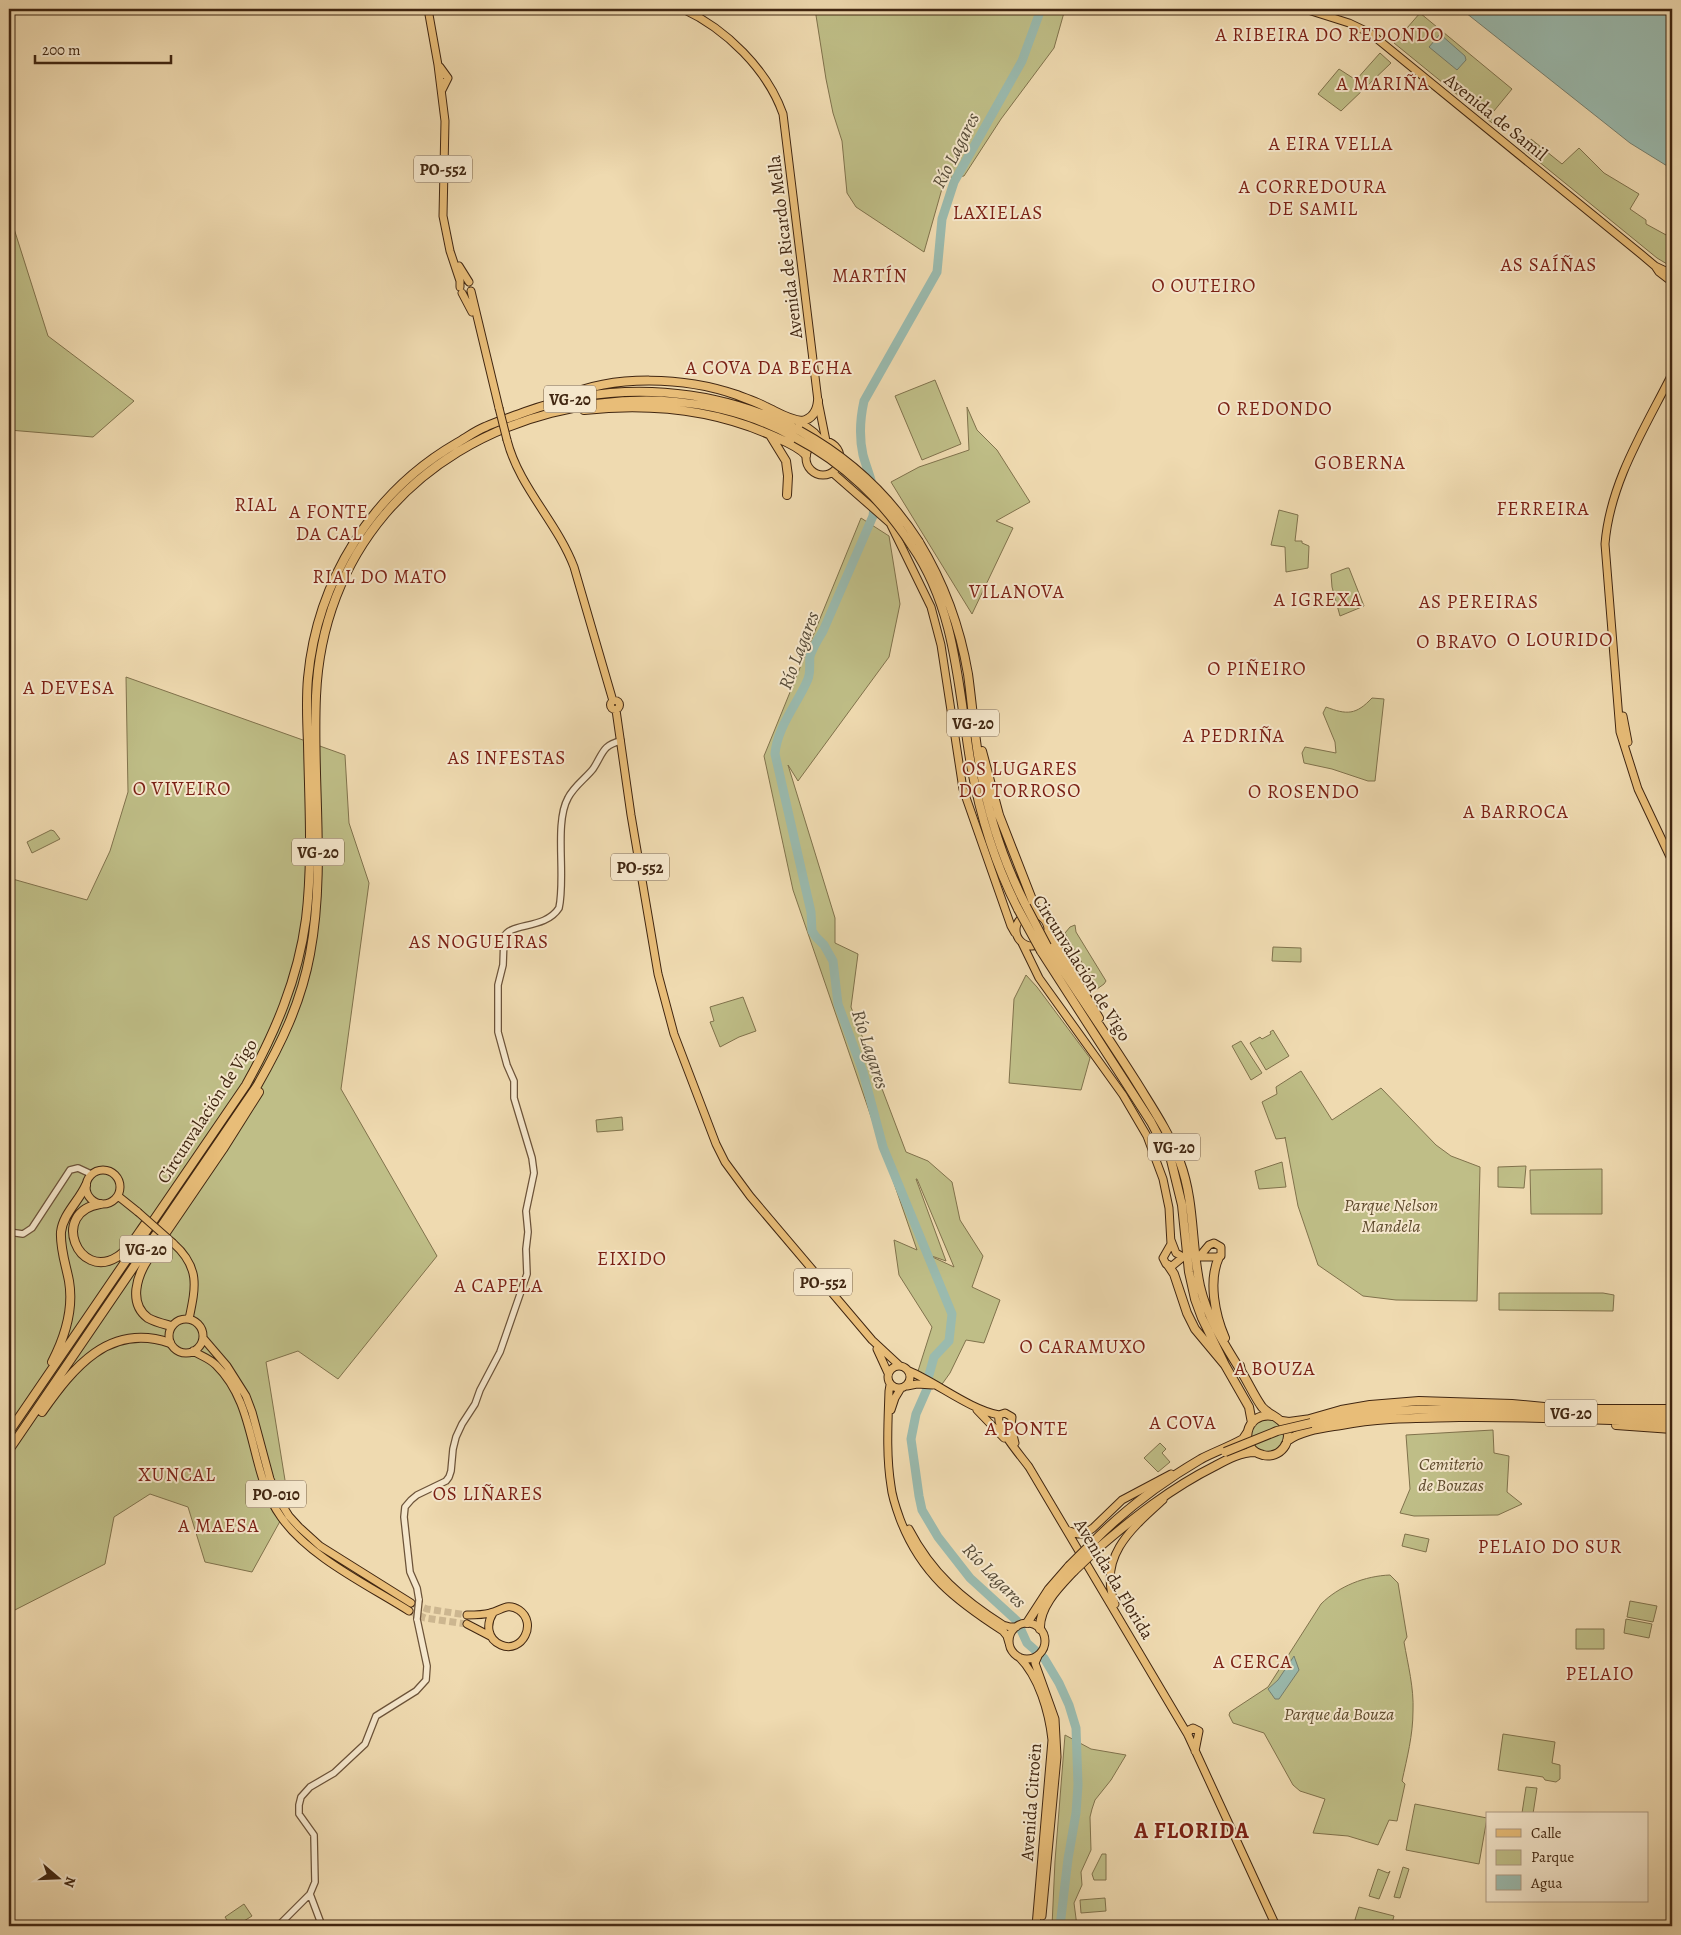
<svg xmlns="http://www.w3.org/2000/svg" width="1681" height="1935" font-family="Alegreya,serif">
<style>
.green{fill:#bfbe87;stroke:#80724c;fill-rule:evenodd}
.water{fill:#9abaae;stroke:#767f6f}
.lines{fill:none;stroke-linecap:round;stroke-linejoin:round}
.river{stroke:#9abaae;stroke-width:9}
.major-tunnel{stroke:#ccb690;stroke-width:7;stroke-dasharray:7 3.5;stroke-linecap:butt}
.minor-casing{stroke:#6c5339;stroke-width:8}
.major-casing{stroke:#402611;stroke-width:9}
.highway-casing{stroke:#402611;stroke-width:10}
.minor{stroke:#f5e7cc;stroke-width:5.5}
.major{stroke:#e8bd78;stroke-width:7}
.highway{stroke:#e8bd78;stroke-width:8}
.minor-bridge-casing{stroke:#6c5339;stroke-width:8;stroke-linecap:butt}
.major-bridge-casing{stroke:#402611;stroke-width:9;stroke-linecap:butt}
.highway-bridge-casing{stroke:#402611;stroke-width:10;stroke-linecap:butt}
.minor-bridge{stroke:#f5e7cc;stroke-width:5.5}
.major-bridge{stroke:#e8bd78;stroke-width:7}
.highway-bridge{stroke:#e8bd78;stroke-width:8}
.labels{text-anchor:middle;stroke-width:4;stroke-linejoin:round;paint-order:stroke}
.shield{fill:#f5e7cc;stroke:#766049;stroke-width:1}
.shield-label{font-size:16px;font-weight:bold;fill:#402611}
.street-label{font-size:18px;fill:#402611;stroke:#f5e7cc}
.park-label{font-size:18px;font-style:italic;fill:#604c2e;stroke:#f5e7cc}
.neighbourhood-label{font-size:19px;letter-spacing:1px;fill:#7a1f14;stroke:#f5e7cc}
.water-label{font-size:19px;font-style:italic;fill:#564b38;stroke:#f5e7cc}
.quarter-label{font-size:20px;letter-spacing:1px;fill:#7a1f14;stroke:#f5e7cc}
.district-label{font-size:22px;font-weight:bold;letter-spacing:1px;fill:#7a1f14;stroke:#f5e7cc}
</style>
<rect width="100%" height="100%" fill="#efdab0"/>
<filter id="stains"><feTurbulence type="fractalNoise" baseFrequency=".004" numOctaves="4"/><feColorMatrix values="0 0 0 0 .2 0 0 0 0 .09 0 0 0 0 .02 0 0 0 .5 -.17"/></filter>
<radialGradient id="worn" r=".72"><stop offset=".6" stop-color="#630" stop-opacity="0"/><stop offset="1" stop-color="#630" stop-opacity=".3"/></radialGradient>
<!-- green -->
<path class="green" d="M815,9H1065L1054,48L1001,119L964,176L945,178L924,252L856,207L847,193L842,141L833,113L826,79Z
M1420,13L1512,89L1489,117L1498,125L1497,127L1394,43Z
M1380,53L1391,63L1341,111L1318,94L1339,69L1356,80Z
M1531,139L1562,164L1579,148L1604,173L1639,194L1630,209L1646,220V224L1668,236L1672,241V267L1657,258L1522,148Z
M9,216H10L48,336L134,401L93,437L9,430Z
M935,380L961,444L922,460L895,396Z
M967,407L977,430L997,450L1030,502L996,521L1013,528L972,614L891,482L919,467L969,450Z
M1279,510L1298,515L1295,541H1302V543L1309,546L1308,568L1286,572L1285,547L1271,545Z
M861,518L889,536L900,604L889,657L798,781L788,765L835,918V943L858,954L851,1007L906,1152L928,1161L952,1182L960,1220L983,1256L972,1287L1000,1300L984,1343L966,1340L950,1373L940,1387L918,1371L932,1327L899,1275L894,1240L917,1250L793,890L764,756ZM916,1179H917L954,1267L926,1254L946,1261Z
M1347,568H1349L1364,606L1340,616L1332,587L1331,574Z
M126,677L345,755L349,823L369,883L341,1089L437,1256L338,1379L298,1351L266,1362L289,1505L252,1572L205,1562L188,1507L150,1494L114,1517L105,1564L9,1613V878L87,900L110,851L128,792Z
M1372,698L1384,699L1375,781H1368L1332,769L1304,763L1302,753L1305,747L1336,753L1335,742L1323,713L1326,707C1347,715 1356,715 1372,698Z
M51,830L54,831L60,839L32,853L27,842Z
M1075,925L1076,932L1106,981L1104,984L1097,989L1065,933L1070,927Z
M1273,947L1301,948V962L1272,961Z
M1026,975L1037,987L1090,1058L1081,1090L1009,1083L1014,999Z
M743,997L756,1031L739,1037L720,1047L710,1022L714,1021L710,1007Z
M1273,1030L1289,1056L1266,1070L1250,1043L1260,1037L1262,1039L1271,1034L1270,1032Z
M1241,1041L1262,1073L1251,1080L1232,1046Z
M1301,1071L1332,1120L1381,1088L1436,1145L1451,1156L1480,1167L1477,1301L1396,1300L1363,1296L1318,1265L1298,1206L1285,1137V1138L1276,1139L1262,1102L1277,1094L1276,1087Z
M622,1117L623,1130L597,1132L596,1120Z
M1282,1162L1286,1187L1259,1189L1255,1171Z
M1526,1166L1524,1188L1498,1187V1167Z
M1602,1169V1214H1531L1530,1170Z
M1499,1293H1603L1614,1295L1613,1311L1499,1310Z
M1250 1435a17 17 0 1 1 34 0a17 17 0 1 1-34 0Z
M1493,1430L1494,1453L1509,1456L1507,1492L1522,1504L1498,1515L1414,1516L1400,1513L1410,1489L1406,1435Z
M1160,1443L1166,1449L1162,1453L1170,1462L1158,1472L1144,1458Z
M1405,1534L1429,1539L1426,1552L1402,1546Z
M1390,1575L1398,1583L1407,1637L1404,1642C1408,1665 1414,1688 1413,1711C1413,1735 1407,1758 1402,1781L1405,1784L1397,1821L1389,1820L1378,1845L1348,1836L1313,1833L1325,1799L1300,1791L1293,1785L1264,1733L1233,1723L1229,1715L1230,1712L1268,1687L1321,1604C1339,1586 1365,1576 1390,1575Z
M1630,1601L1657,1606L1653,1622L1627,1617Z
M1626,1619L1652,1624L1649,1638L1624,1633Z
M1576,1629H1604V1649H1576Z
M1503,1734L1555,1742L1552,1763L1560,1765V1779L1556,1782L1545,1780L1543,1777L1498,1770Z
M1065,1735L1091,1749L1126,1755L1111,1780L1095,1800L1092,1809L1090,1817L1091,1850L1081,1872L1082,1885L1074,1903L1077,1926H1052L1055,1861Z
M1526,1787L1537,1788L1533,1814L1522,1813Z
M1415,1804L1487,1818L1479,1864L1406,1850Z
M1102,1854H1106V1880H1094L1092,1874Z
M1403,1867L1409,1869L1400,1898L1394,1897Z
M1378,1869L1388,1873L1390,1871L1379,1899L1369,1896Z
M1105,1898L1106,1911L1081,1913L1080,1900Z
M244,1904L252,1916L236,1926H231L225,1917Z
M1359,1907L1394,1916L1391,1926H1353Z"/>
<!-- water -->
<path class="water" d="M1461,9H1672V169L1630,143Z
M1440,34L1465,56L1466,60L1457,70L1429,47Z
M1294,1656L1299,1670L1279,1699H1275L1268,1689L1278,1680Z"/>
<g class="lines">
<!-- river -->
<path class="river" d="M929,1375L934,1357L949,1341L952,1314L883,1147L863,1072L838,1004L833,961L824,945L816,937L812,931L811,912L775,754C777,727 798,703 808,679C811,671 809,663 810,656C813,647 818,639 823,631L873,516C877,487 870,480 863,455C859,437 860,419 864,401L937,272L942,219L954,182L1022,61L1041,9
M927,1389L916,1414L911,1439L919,1496L922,1510L938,1537L970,1578L1017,1621L1027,1643L1044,1658L1059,1683L1069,1705L1076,1728L1078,1785L1076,1813L1068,1859L1060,1926"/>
<!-- major-tunnel -->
<path class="major-tunnel" d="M414,1604L427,1609L467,1615
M409,1611L425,1618L467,1624"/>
<!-- minor casing -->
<g class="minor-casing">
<path id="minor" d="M9,1232L23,1234L32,1228L70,1170L78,1168L91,1174
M419,1600L417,1588L410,1572L404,1517L405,1507L411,1500L417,1495L446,1481L449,1477L451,1471L453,1449L456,1437L462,1424L475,1404L480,1390L500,1352L527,1274L526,1249L528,1232L526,1211L534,1173L532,1158L514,1098V1081L507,1065L498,1032V985L503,965L504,937C510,922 545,930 559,908C566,877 554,823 568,798C574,786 585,779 593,769C603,754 602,745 621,741
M310,1894L322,1926
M278,1926L310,1894L315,1882L314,1835L299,1814V1805L301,1797L310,1787L334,1773L365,1744L376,1716L416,1691L426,1680L427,1666L417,1619"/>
</g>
<!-- major casing -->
<g class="major-casing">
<path id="major" d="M428,9L438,65L445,121L443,216L450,251L460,281V287
M683,9C726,29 767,69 783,114L818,401L826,441
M1295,9L1308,10L1349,23L1370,33L1642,255L1655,266L1672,274
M440,67L448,78L442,90
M459,266L469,282
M1655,266L1659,272L1672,282
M471,291L499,408
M462,293L472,312
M1672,374C1645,428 1610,482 1605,544L1620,732L1638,789L1672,861
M507,440C519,487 557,522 574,567L613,701
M806 458a17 17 0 1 1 34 0a17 17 0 1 1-34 0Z
M833,473L890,523L931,607L941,645L963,789L1011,926L1015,933
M610.5 705a4.5 4.5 0 1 1 9 0a4.5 4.5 0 1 1-9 0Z
M616,710L631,815L658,974L674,1034L716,1144L725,1162L750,1196L872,1340L900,1366
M1623,716L1628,742
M1016 930a16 16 0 1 1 32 0a16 16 0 1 1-32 0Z
M1022,943L1039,978L1123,1095L1147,1136L1163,1179L1169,1208L1171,1244L1163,1258L1166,1264L1172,1266L1183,1257L1176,1253L1171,1240
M86 1187a17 17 0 1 1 34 0a17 17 0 1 1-34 0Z
M118,1196L138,1212
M173,1243C200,1267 196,1286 189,1319
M1214,1243L1221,1247V1256L1217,1257H1199L1209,1245Z
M169 1336a17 17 0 1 1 34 0a17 17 0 1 1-34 0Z
M203,1338L227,1366L246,1396L252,1412L270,1479L281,1503L289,1516L299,1527L320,1546L411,1603
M877,1349L888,1373
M193,1351C201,1356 209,1358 216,1365C258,1406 248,1471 281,1517C309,1557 368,1585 409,1611
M888 1377a11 11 0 1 1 22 0a11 11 0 1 1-22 0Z
M909,1371C939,1384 969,1409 999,1415
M890,1385L889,1391C888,1422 886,1455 891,1486C892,1497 896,1508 900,1519C921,1574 955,1600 1003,1631L1007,1636L1009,1643
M907,1386L917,1384L933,1385
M891,1410L895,1398L901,1388
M977,1410L1004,1438
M999,1415C995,1427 1021,1456 1029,1467L1188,1735L1276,1926
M999,1415L1005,1413L1012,1417L1011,1427L1015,1443
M909,1529C932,1573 962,1599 1003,1625L1010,1627H1016
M1067,1530L1078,1534H1084L1093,1528L1122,1500L1171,1474
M1115,1604C1097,1557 1132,1528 1163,1500
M467,1615C475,1615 483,1615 490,1613C501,1611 507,1602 519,1610C538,1623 522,1654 501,1645C487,1639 486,1624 493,1613
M1009 1641a18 18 0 1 1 36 0a18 18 0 1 1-36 0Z
M467,1624L490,1636
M1038,1656L1035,1663L1055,1719L1057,1757L1042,1916
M1019,1657C1039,1677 1049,1712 1052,1740L1036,1926
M1188,1735L1189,1730L1193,1728L1199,1731L1195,1751"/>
</g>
<!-- highway casing -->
<g class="highway-casing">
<path id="highway" d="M564,397C614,374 685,377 737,395C747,399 757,402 766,407C777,412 789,420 802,421C812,419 817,411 818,401
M584,410C649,403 713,409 773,436C784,441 798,446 806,455
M798,421L814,433L821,441
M770,435L786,461L788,476L787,495
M919,542C944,583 960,627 968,674C972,703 974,732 979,761C987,811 1003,861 1026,906
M912,546C957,611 958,690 971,765C980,815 995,864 1018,909
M982,751L999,815L1038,915
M1048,932L1099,1018
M1047,946C1077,992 1108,1037 1137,1083C1153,1109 1170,1134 1180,1162C1195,1202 1191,1245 1200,1286C1207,1317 1224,1344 1241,1371
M1041,951L1151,1122L1171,1160L1182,1205L1189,1272L1195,1299L1202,1318L1225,1365
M100,1204C50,1212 78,1281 117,1257C129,1250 137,1235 145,1224
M1219,1257C1208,1281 1215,1315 1225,1338
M1168,1265L1174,1274L1187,1313L1195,1329L1225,1365L1249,1407L1252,1423
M171,1326C164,1324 155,1322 148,1318C128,1303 137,1276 148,1259L223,1149L259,1092
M52,1362C65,1337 74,1310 69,1281C66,1265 60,1249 61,1232C63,1214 79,1201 86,1185
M1240,1366L1241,1371C1248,1382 1254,1396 1262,1407C1269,1415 1280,1417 1285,1426C1294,1441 1280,1459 1263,1455C1238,1450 1244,1411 1273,1416
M42,1412C73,1368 109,1322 170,1343
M1594,1414L1672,1415
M1306,1420L1341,1410L1370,1405L1419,1401L1512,1404L1565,1409H1672
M1282,1421L1289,1422L1311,1419
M1311,1423C1328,1419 1344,1416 1360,1414C1424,1406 1489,1411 1553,1413
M1616,1425L1672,1429
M9,1432L246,1085C275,1033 298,979 306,919C313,861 309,801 308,743C307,721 306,700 308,678C317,581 372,492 457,443C466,438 475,431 485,427C498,421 512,417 525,412C615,379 716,387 800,431
M1287,1441C1302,1430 1323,1428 1341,1425C1382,1417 1418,1418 1459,1417C1530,1416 1601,1420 1672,1422
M9,1450L257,1086C281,1044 301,1003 310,954C326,869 312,782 316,696C322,554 415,448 551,413C633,392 721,396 796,438
M1091,1544C1124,1510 1160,1483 1201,1459C1214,1452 1229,1447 1243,1439L1247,1433
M1096,1550C1133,1518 1171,1488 1215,1466C1228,1459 1241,1452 1255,1452
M1027,1623L1049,1589L1069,1566
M1040,1629C1039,1606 1060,1586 1074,1571"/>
</g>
<!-- minor -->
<use href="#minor" class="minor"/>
<!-- major -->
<use href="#major" class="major"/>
<!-- highway -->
<use href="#highway" class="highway"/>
<!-- minor-bridge casing -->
<g class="minor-bridge-casing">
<path id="minor-bridge" d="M417,1619L419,1600"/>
</g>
<!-- major-bridge casing -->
<g class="major-bridge-casing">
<path id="major-bridge" d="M499,408L507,440
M138,1212L173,1243"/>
</g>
<!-- highway-bridge casing -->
<g class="highway-bridge-casing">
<path id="highway-bridge" d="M800,431C849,458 889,495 919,542
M796,438C844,463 884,502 912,546
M1026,906L1047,946
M1018,909L1041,951
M1225,1452L1277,1431L1311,1423
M1069,1566L1091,1544
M1074,1571L1096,1550"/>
</g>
<!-- minor-bridge -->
<use href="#minor-bridge" class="minor-bridge"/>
<!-- major-bridge -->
<use href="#major-bridge" class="major-bridge"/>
<!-- highway-bridge -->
<use href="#highway-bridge" class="highway-bridge"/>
</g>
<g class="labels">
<!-- shield labels -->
<g class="shield">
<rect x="414" y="155.5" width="58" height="27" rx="4"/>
<rect x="544" y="385.5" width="52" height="27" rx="4"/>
<rect x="947" y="709.5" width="52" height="27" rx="4"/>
<rect x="292" y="838.5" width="52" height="27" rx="4"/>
<rect x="611" y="853.5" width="58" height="27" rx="4"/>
<rect x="1148" y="1133.5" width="52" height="27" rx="4"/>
<rect x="120" y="1235.5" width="52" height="27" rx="4"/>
<rect x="794" y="1268.5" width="58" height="27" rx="4"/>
<rect x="1545" y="1399.5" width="52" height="27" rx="4"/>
<rect x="246" y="1480.5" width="60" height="27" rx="4"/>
</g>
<g class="shield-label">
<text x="443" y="175">PO-552</text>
<text x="570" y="405">VG-20</text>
<text x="973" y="729">VG-20</text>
<text x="318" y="858">VG-20</text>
<text x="640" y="873">PO-552</text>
<text x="1174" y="1153">VG-20</text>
<text x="146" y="1255">VG-20</text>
<text x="823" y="1288">PO-552</text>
<text x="1571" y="1419">VG-20</text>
<text x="276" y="1500">PO-010</text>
</g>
<!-- street labels -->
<g class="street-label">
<text transform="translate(1496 117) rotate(39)" y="6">Avenida de Samil</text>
<text transform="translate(785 247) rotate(-97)" y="6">Avenida de Ricardo Mella</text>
<text transform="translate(1082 968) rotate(58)" y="6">Circunvalación de Vigo</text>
<text transform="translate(207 1111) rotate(-57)" y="6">Circunvalación de Vigo</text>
<text transform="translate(1114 1579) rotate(59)" y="6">Avenida da Florida</text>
<text transform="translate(1031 1802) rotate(-86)" y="6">Avenida Citroën</text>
</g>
<!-- park labels -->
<g class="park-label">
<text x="1391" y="1211">Parque Nelson<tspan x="1391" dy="21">Mandela</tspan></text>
<text x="1451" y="1470">Cemiterio<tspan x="1451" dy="21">de Bouzas</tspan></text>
<text x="1339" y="1720">Parque da Bouza</text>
</g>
<!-- neighbourhood labels -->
<g class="neighbourhood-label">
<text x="1330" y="41">A RIBEIRA DO REDONDO</text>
<text x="1383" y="90">A MARIÑA</text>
<text x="1331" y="150">A EIRA VELLA</text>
<text x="1313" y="193">A CORREDOURA<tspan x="1313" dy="22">DE SAMIL</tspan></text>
<text x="998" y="219">LAXIELAS</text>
<text x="1549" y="271">AS SAÍÑAS</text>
<text x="870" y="282">MARTÍN</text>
<text x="1204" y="292">O OUTEIRO</text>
<text x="769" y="374">A COVA DA BECHA</text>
<text x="1275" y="415">O REDONDO</text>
<text x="1360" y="469">GOBERNA</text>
<text x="256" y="511">RIAL</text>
<text x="1543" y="515">FERREIRA</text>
<text x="329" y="518">A FONTE<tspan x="329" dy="22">DA CAL</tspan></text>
<text x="380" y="583">RIAL DO MATO</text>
<text x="1017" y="598">VILANOVA</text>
<text x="1318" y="606">A IGREXA</text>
<text x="1479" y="608">AS PEREIRAS</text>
<text x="1560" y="646">O LOURIDO</text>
<text x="1457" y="648">O BRAVO</text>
<text x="1257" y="675">O PIÑEIRO</text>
<text x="69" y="694">A DEVESA</text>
<text x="1234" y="742">A PEDRIÑA</text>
<text x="507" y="764">AS INFESTAS</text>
<text x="1020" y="775">OS LUGARES<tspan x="1020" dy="22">DO TORROSO</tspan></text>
<text x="182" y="795">O VIVEIRO</text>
<text x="1304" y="798">O ROSENDO</text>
<text x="1516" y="818">A BARROCA</text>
<text x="479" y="948">AS NOGUEIRAS</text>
<text x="632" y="1265">EIXIDO</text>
<text x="499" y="1292">A CAPELA</text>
<text x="1083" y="1353">O CARAMUXO</text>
<text x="1275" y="1375">A BOUZA</text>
<text x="1183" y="1429">A COVA</text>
<text x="177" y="1481">XUNCAL</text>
<text x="488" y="1500">OS LIÑARES</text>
<text x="219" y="1532">A MAESA</text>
<text x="1550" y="1553">PELAIO DO SUR</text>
<text x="1253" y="1668">A CERCA</text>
<text x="1600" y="1680">PELAIO</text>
</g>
<!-- water labels -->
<g class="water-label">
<text transform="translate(955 150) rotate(-63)" y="7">Río Lagares</text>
<text transform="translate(798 650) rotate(-69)" y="7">Río Lagares</text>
<text transform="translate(871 1049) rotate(72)" y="7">Río Lagares</text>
<text transform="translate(995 1575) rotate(46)" y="7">Río Lagares</text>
</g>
<!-- quarter labels -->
<g class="quarter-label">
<text x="1027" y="1435">A PONTE</text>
</g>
<!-- district labels -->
<g class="district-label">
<text x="1192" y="1838">A FLORIDA</text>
</g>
</g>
<!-- margin -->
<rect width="1681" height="1935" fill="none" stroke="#efdab0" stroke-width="30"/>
<rect x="10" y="10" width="1661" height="1915" fill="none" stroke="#402611" stroke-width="2.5"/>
<rect x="15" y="15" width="1651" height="1905" fill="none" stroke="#402611"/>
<!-- legend -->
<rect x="1486" y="1812" width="162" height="90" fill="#f5e7cc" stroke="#ad9a81"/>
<rect x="1496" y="1829" width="25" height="8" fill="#e8bd78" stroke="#ad9a81"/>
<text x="1531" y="1838" font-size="15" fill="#402611">Calle</text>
<rect x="1496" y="1850" width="25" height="15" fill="#bfbe87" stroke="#ad9a81"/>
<text x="1531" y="1862" font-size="15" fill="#402611">Parque</text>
<rect x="1496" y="1875" width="25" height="15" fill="#9abaae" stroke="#ad9a81"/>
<text x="1531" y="1888" font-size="15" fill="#402611">Agua</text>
<!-- north arrow -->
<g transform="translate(58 1878) rotate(109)" stroke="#f5e7cc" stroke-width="4" paint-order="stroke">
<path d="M0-4L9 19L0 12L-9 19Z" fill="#402611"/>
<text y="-8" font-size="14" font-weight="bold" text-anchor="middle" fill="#402611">N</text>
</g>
<!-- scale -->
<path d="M35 55v8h136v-8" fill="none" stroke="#402611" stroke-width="2.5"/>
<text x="42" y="55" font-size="15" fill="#402611" stroke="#f5e7cc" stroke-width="4" paint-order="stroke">200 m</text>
<rect width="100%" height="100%" filter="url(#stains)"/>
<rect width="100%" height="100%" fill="url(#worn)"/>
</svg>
